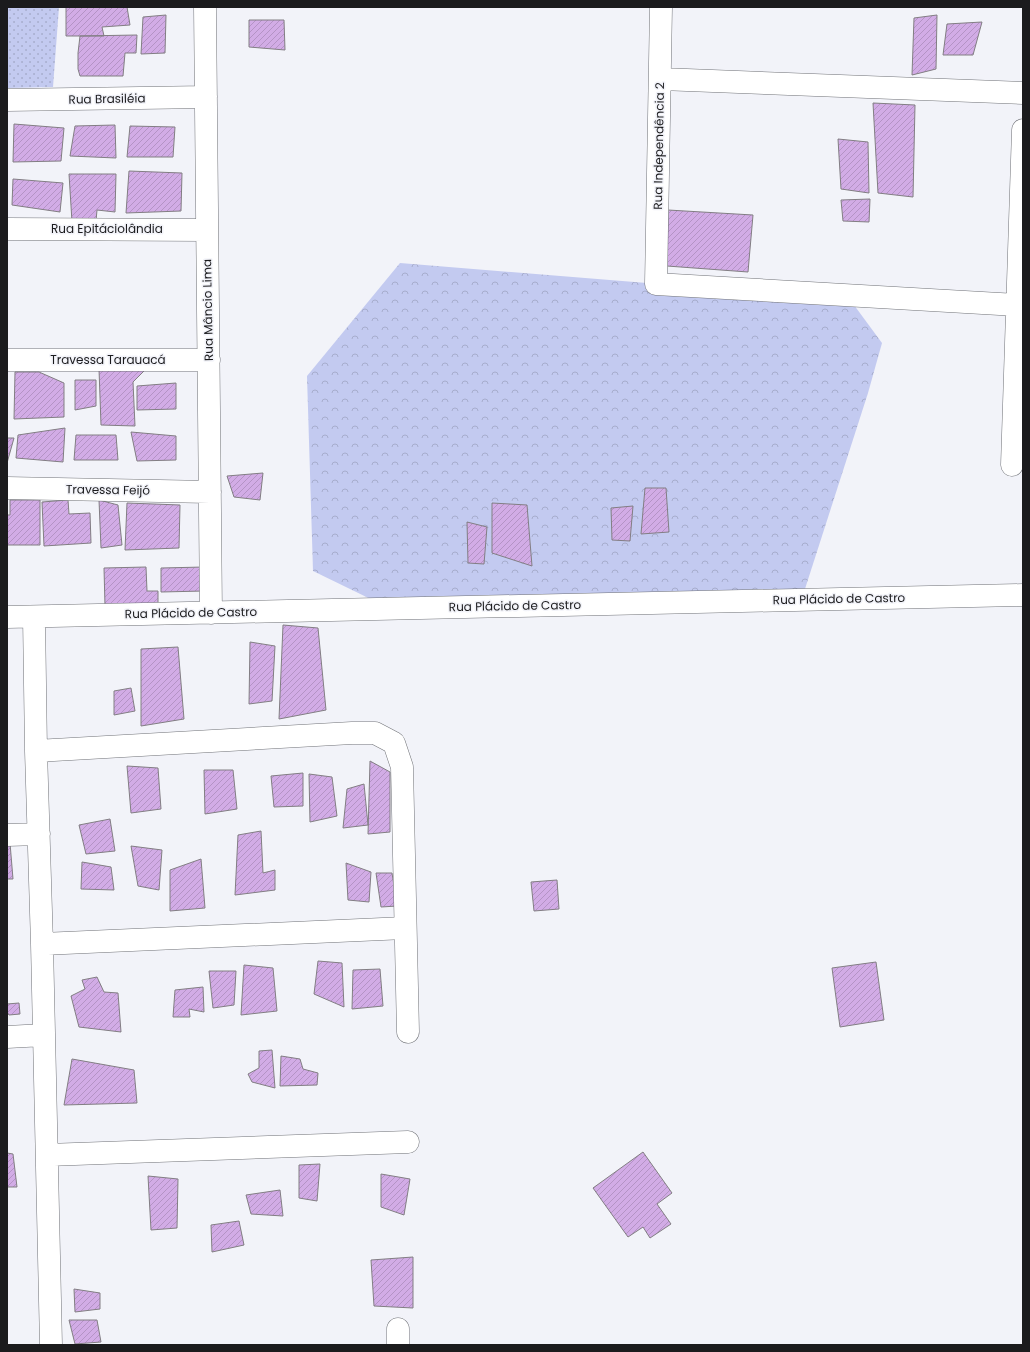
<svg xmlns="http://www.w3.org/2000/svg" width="1030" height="1352" font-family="Poppins,sans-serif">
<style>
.grass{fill:url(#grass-dots)}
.forest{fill:url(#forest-crowns)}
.building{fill:url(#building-hatch);stroke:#827e83}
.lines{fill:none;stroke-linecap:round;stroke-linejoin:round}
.street-casing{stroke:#717378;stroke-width:23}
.street{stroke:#fff;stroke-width:22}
.labels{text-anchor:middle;stroke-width:3;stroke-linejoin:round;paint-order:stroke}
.street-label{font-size:12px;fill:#1b1b1d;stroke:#f2f3f9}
</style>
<defs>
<pattern id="grass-dots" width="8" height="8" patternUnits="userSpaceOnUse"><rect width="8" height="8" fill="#c3caf0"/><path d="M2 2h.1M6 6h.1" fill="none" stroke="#a7adcd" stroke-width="1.8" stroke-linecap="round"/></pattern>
<pattern id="forest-crowns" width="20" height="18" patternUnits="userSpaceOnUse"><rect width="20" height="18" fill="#c3caf0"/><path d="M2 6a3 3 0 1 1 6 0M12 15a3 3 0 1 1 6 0" fill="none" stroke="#a7adcd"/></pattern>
<pattern id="building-hatch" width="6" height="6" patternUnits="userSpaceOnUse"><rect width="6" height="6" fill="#d2ace6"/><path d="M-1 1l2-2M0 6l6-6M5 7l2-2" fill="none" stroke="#b493c5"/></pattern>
</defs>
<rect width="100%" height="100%" fill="#f2f3f9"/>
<!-- grass -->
<path class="grass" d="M7,7H59L53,87L7,88Z"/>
<!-- forest -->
<path class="forest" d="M400,263L721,289L854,305L882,343L868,393L804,592L387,607L313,571L307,376Z"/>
<!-- building -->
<path class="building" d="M66,7H127L130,25L102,27L104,36H66Z
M166,15L165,53L141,54L143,17Z
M937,15L936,69L912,75L914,18Z
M249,20H284L285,50L249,47Z
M982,22L973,55H943L947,24Z
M137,35L136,53H125L123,76H80L78,69V53L80,36Z
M873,103L915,105L913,197L878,193Z
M14,124L64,128L61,161L13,162Z
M115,125L116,158L70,156L75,126Z
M130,126L175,127L173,157H127Z
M838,139L868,142L869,193L841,189Z
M129,171L182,173L181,211L126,213Z
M69,174H116L115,212L97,210L96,221L72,222Z
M13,179L63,183L60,212L12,205Z
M870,199L869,222L843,221L841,200Z
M668,210L753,215L748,272L667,266Z
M148,367L133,382L135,426L101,425L99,369Z
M15,372H39L64,383V417L14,419Z
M75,380H96V406L75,410Z
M176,383V409L137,410V386Z
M65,428L63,462L16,458L18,435Z
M131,432L176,436V460L137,461Z
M76,435H116L118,460H74Z
M7,438H14L7,463Z
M263,473L260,500L234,497L227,476Z
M645,488H666L669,532L641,534Z
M10,500H40V545H7V515H10Z
M68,500L69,514L90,513L91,543L44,546L42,502Z
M99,500L118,505L122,545L101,548Z
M127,503L180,505L179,548L125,550Z
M492,503L527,505L532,566L492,553Z
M633,506L630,541L612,540L611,508Z
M467,522L487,527L484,564L468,563Z
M146,567L147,591H158V605L105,606L104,568Z
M204,567V591L161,592V568Z
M283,625L318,628L326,710L279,719Z
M250,642L275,646L272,701L249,704Z
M178,647L184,719L141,726V649Z
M131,688L135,711L114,715V691Z
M370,761L390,772V832L368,834Z
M127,766L158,768L161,809L131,813Z
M204,770H233L237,809L205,814Z
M303,773V806L274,807L271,776Z
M309,774L332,777L337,816L310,822Z
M364,784L368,825L343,828L347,789Z
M110,819L115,851L86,854L79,825Z
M261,831L263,873L275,870V890L235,895L238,835Z
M7,843H10L13,879H7Z
M131,846L162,850L159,890L138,886Z
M201,859L205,908L170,911V870Z
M82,862L111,867L114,890L81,889Z
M346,863L371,872L369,902L348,900Z
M376,873H392L397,906L381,907Z
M557,880L559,909L534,911L531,882Z
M318,961L342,963L344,1007L314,994Z
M876,962L884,1020L840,1027L832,968Z
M244,965L273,968L277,1011L241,1015Z
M380,969L383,1006L352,1009L353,970Z
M209,971H236L234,1005L213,1008Z
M97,977L104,992L118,993L121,1032L79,1027L71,996L85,989L82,980Z
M203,987L204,1012L189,1009L190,1017H173L175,990Z
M19,1003L20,1014L9,1015L7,1012V1004Z
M272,1050L275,1088L252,1082L248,1074L259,1068V1051Z
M281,1056L300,1059L303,1069L318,1073L317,1085L280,1086Z
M72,1059L134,1070L137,1103L64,1105Z
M643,1152L672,1193L657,1204L671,1224L650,1238L643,1227L628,1237L593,1188Z
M7,1153L13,1154L17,1187H7Z
M320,1164L317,1201L299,1198V1165Z
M381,1174L410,1179L404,1215L381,1207Z
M148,1176L178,1179L177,1228L151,1230Z
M280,1190L283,1216L251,1214L246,1195Z
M239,1221L244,1245L212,1252L211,1225Z
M413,1257V1308L374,1306L371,1260Z
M74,1289L100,1293V1309L75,1312Z
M69,1320H97L101,1342L75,1344Z"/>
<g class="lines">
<!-- street casing -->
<g class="street-casing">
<path id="street" d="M205,7L211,613
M661,7L656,284L1017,305
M661,79L1023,93
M7,100L206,97
M7,229L207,230
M7,360H209
M1012,465L1023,130
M7,488L210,492
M7,617L1023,595
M34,617L36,751L42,944L51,1345
M36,751L352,733H375L394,743L402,767L408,1032
M7,835L39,834
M42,944L405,928
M7,1037L44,1035
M47,1155L408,1142
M398,1345V1329"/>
</g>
<!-- street -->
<use href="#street" class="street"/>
</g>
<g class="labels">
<!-- street labels -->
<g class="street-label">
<text transform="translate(107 99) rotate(-1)" y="4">Rua Brasiléia</text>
<text transform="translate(659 146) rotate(-89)" y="4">Rua Independência 2</text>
<text x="107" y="233">Rua Epitáciolândia</text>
<text transform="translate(208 310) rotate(-91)" y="4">Rua Mâncio Lima</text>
<text x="108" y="364">Travessa Tarauacá</text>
<text transform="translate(108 490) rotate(1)" y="4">Travessa Feijó</text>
<text transform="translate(839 599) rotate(-1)" y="4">Rua Plácido de Castro</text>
<text transform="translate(515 606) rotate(-1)" y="4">Rua Plácido de Castro</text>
<text transform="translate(191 613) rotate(-1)" y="4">Rua Plácido de Castro</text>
</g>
</g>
<!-- border -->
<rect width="1030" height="1352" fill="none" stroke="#1b1b1d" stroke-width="16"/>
</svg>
